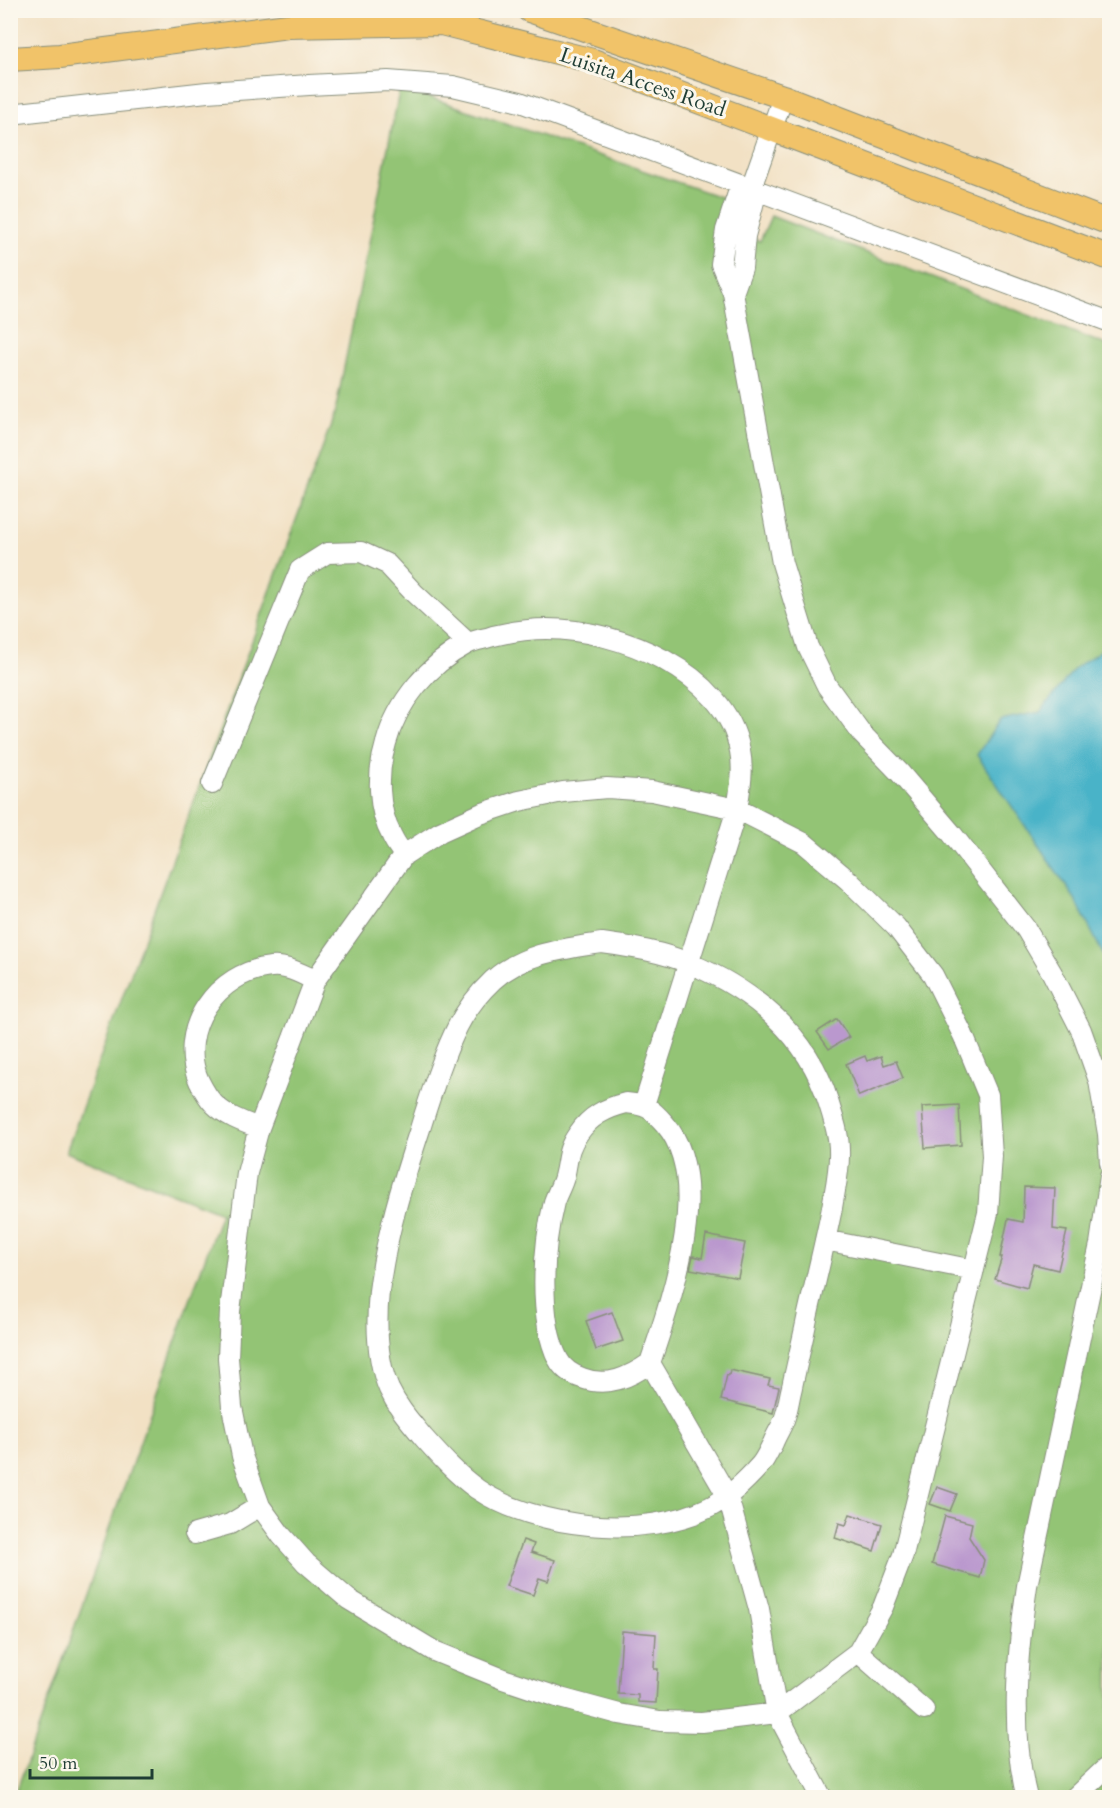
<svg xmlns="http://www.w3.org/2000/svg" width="1120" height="1808" font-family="Cardo,serif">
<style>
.green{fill:#93c474;stroke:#598054;stroke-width:1.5}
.water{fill:#4ab3c8;stroke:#34787e;stroke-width:1.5}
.building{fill:#ba98ce}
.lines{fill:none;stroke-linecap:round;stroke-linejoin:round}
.minor-casing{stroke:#888f7c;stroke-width:22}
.major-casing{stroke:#888f7c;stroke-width:26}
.minor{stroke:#fff;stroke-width:20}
.major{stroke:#f1c369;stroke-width:24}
.labels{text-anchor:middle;stroke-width:6;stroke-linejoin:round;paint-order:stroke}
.street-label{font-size:21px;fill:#1f3d34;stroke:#fbf7ec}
</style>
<rect width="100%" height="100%" fill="#fbf7ec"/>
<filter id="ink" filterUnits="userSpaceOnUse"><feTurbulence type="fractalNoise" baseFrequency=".0167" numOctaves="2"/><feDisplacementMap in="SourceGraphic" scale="12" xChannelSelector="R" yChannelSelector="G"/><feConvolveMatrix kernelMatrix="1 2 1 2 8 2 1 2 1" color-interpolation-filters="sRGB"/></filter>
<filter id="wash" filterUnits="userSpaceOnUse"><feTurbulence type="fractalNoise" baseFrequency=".008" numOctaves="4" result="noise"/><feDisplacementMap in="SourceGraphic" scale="24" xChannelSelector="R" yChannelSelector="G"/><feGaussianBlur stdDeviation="1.35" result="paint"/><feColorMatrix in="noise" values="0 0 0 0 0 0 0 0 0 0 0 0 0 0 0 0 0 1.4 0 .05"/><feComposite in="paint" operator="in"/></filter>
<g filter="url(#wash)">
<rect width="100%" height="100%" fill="#f2e1c4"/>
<!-- green -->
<path class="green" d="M400,87L732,201L726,230L760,241L771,216L1109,346V1797L14,1798L221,1213L66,1152L335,413Z"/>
<!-- water -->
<path class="water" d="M1109,645V966L1075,899L977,755L1000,720L1040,712L1075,668Z"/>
<g id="blocks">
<!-- building -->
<path class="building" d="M837,1019L849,1037L829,1049L817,1032Z
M865,1056L867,1061L881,1056L884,1065L896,1061L903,1078L859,1096L846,1064Z
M959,1105L961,1145L925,1148L922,1107Z
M1024,1187L1055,1188L1053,1229L1067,1231L1058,1270L1033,1264L1027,1288L995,1279L1002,1257H1000L1008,1219L1023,1222Z
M706,1235L745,1243L738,1278L690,1269L693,1256L702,1258Z
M612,1312L623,1341L596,1350L586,1321Z
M730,1370L770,1379L768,1385L779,1387L773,1413L721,1400L727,1375H729Z
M937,1487L957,1494L950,1511L930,1504Z
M850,1514L882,1524L874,1551L835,1538L839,1523L846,1525Z
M945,1516L972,1523L969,1537L984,1560L980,1578L932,1564Z
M523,1540L534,1544L531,1552L555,1560L548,1581L539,1578L533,1595L506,1586Z
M622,1631L656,1634L654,1669H658L656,1703L638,1702V1695L618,1694Z"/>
</g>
</g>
<g filter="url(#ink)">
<use href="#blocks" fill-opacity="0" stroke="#888f7c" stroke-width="1.5"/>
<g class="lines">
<!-- minor casing -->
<g class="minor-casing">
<path id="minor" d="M10,114L207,92L309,85L388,81L453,86L520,102L1110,322
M741,184L726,230L721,264L733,293L782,563L808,647L827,686L862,734L900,773L952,834L1026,929L1052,973L1081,1030L1099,1081L1108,1134L1110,1163
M751,188L783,97
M733,293L742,268L745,236L757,190
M212,784L300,570L327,553L361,552L387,564L414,593L468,643
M607,788L652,791L737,809L804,843L848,880L896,927L933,975L963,1035L988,1095L992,1156L988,1213L903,1555L883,1607L858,1652L777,1713L702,1722L660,1721L619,1714L560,1698L503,1679L434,1651L348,1599L306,1563L281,1535L260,1506L242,1456L232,1407L228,1358L230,1311L247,1173L259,1128L315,980L404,855L440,832L480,814L519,801L563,792Z
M404,855C400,849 395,843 392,836C377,809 377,772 386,743C397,702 429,664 467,644C474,640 485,639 493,636C510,632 529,629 547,629C618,629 726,672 740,751C744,771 740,790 737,809L644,1105
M602,943C632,947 663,952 691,964C753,990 808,1035 828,1101C833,1117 839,1134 839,1150C840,1170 835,1189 832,1208C825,1243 816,1279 808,1314C803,1339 797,1363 792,1387C789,1398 788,1410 784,1420C781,1428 776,1435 773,1443C769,1450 766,1458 761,1464C746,1481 730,1497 710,1507C645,1540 536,1529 477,1489C456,1474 440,1456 423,1437C410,1421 398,1408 389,1389C376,1359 376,1323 379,1291C386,1235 403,1181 420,1129C430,1097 440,1064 454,1034C463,1014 477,995 493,980C523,953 563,949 602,943Z
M626,1103C647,1105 651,1108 665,1124C714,1180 671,1300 650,1363C630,1377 607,1388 582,1378C573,1375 563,1369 558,1359C538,1318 543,1246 554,1202C557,1193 562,1185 564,1177C569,1158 566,1151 578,1134C590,1116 606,1108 626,1103Z
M259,1128C243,1122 226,1116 214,1104C208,1098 203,1089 199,1081C176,1030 217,972 271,967C286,965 301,974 315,980
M825,1240L974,1270
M650,1363L728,1497L759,1609L777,1713L822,1798
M195,1534L230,1524L260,1506
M858,1652L924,1710
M1027,1798C1010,1731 1017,1654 1027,1586L1100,1244L1110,1176
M1074,1798L1105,1769L1110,1766"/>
</g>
<!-- major casing -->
<g class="major-casing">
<path id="major" d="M529,10L783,97L1110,223
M10,59L60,56L288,26L441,23L593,61L1110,258"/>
</g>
<!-- minor -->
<use href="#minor" class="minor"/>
<!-- major -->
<use href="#major" class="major"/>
</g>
</g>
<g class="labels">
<!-- street labels -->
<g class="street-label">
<text transform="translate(643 82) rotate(19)" y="7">Luisita Access Road</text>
</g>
</g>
<!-- margin -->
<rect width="1120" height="1808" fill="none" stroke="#fbf7ec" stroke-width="36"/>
<!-- scale -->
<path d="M30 1769v9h122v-9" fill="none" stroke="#1f3d34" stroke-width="3"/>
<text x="39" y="1769" font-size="18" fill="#1f3d34" stroke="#fbf7ec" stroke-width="4.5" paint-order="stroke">50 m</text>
</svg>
